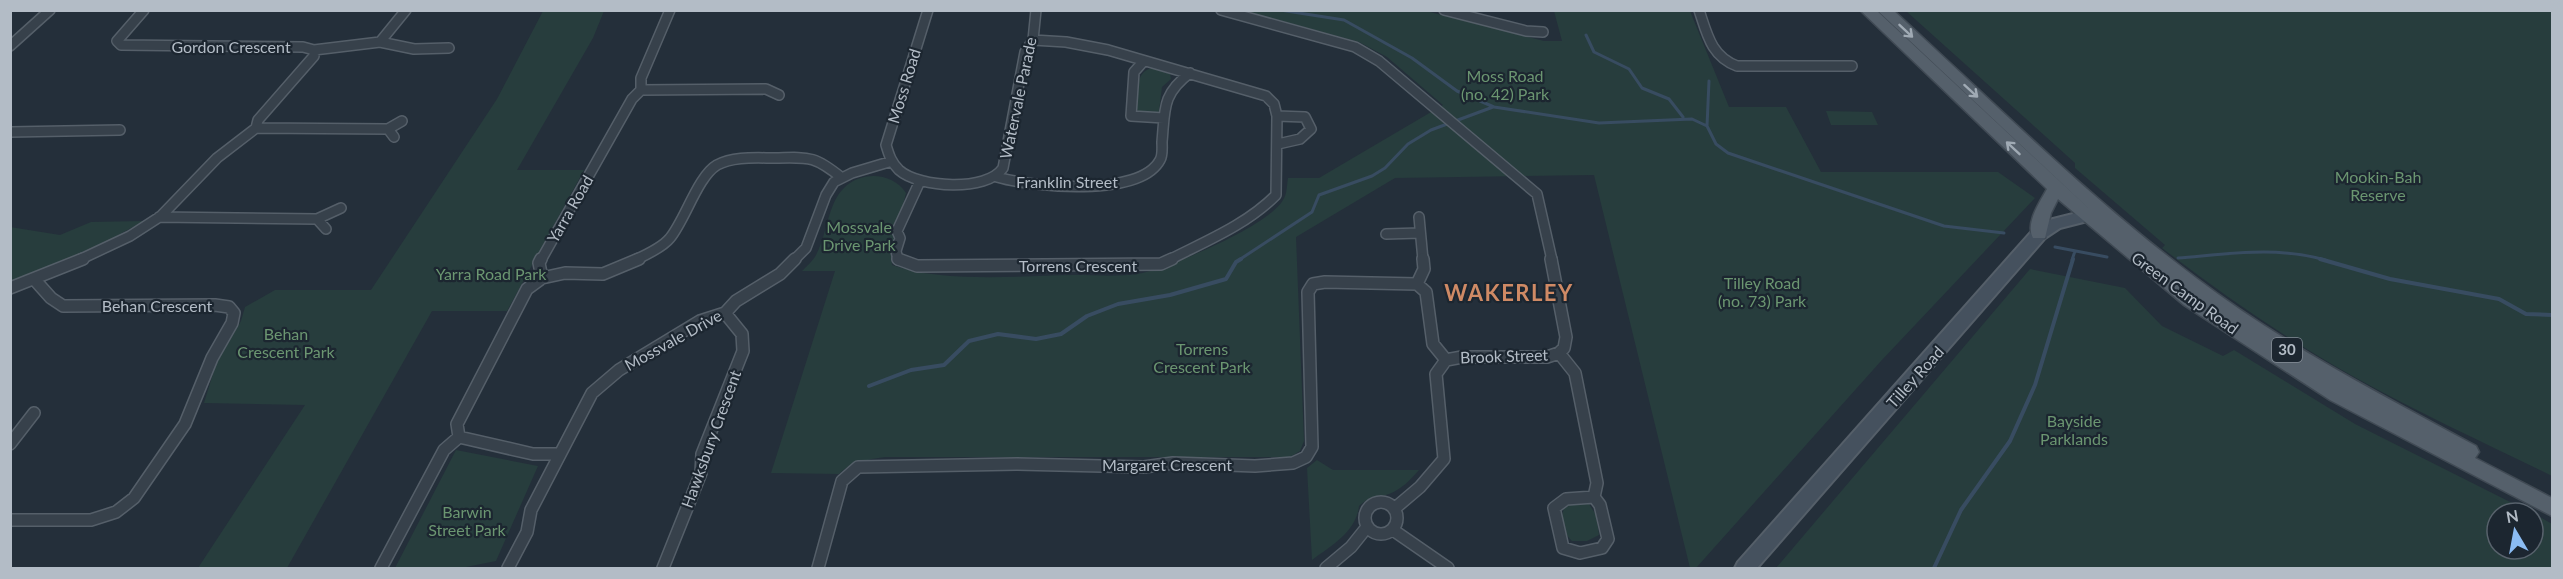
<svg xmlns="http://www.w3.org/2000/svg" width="2563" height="579" font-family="Lato,sans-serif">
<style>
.green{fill:#273d3d}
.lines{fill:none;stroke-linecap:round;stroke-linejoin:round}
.stream-far1{stroke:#384c61;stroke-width:3}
.stream{stroke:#384c61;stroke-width:4}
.street-far1-casing{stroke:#555f69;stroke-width:12}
.street-casing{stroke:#555f69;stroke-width:14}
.secondary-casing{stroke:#555f69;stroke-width:4}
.primary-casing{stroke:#404a54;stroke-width:3}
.street-far1{stroke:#37414b;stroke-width:9}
.street{stroke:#37414b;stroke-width:11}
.secondary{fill:#45515e;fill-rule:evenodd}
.primary{fill:#55606b;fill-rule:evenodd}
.oneway{stroke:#a0aab4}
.labels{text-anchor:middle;stroke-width:4.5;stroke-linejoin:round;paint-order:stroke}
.shield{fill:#1c2630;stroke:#868f99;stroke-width:1.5}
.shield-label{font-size:15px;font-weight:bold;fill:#b3bcc6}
.street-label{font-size:16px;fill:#b3bcc6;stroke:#1c2630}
.park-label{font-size:16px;fill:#6b9671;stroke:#1c2630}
.district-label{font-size:22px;font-weight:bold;letter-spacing:1.5px;fill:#cf8a65;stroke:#1c2630}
</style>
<rect width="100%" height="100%" fill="#242f3a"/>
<!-- green -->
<path class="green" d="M543,11H604L593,38L517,170H584L507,311H432L287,568H198L305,405L204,403L216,364L241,321L245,307L275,290H371L497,99Z
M1245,11H1426L1544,41H1562L1554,11H1690L1729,107H1786L1821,172H1998L2035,198L1881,361L1696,568H1690L1594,175L1395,178L1296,237L1304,441L1300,451L1290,457H885C867,460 852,461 839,474L771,473L835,271H802C807,266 814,260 817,253C827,234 828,203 844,188C862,170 893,173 906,193L891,252L892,265C942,283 1020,276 1074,275C1095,275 1117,277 1138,274C1167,269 1269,226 1283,200C1287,195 1287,184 1288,178H1319L1443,105L1387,57L1359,42Z
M1906,11H2552V476C2487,444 2419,413 2356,378C2288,340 2223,295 2162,248L2165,245L2075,168V163Z
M1152,68L1170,74L1171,79L1162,87L1159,111L1156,114H1139L1137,109C1138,94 1134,72 1152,68Z
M1826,111L1872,112L1878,125H1831Z
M144,221L109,240L11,284L10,227L60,235L91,222Z
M2030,269L2125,288L2162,326L2223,356L2234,350L2355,424L2532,513H2497V549H2533V513L2552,524V568H1776Z
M456,450L538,466L496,561L461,568H395Z
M1317,460L1333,470H1419C1410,480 1402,489 1389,494C1375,499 1373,494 1359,506C1356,532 1332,545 1312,560L1307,468Z
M1566,504H1589L1596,515L1599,535L1587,541H1572C1561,530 1559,518 1566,504Z"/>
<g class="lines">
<!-- stream-far1 -->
<path class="stream-far1" d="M1280,10L1344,20L1412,58L1457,91L1494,107L1599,123L1692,119L1707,126L1716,144L1728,153L1944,226L2004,233
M1586,35L1594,52L1629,69L1642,88L1669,99L1683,117
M1707,126L1709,81
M2055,247L2107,257
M2178,258C2228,254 2277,246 2325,260
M1239,260L1312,212L1319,195L1372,176L1385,168L1408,144L1431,130L1493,107
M2072,260L2075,251"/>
<!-- stream -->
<path class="stream" d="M2320,259L2390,279L2499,299L2526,314L2552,315
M869,386L911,370L944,365L969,341L998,334L1036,339L1061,334L1087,316L1118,304L1170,295L1226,279L1236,262L1241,259
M1934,568L1961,510L2010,441L2035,385L2073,259"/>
<!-- street-far1 casing -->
<g class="street-far1-casing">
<path id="street-far1" d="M928,10L886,145C889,155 891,162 899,170C919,188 987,192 1003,168L1025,52L1033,40L1036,10
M1221,10L1355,47L1379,61L1537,194L1552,260
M1444,10L1526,31L1543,32
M1699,10C1707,34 1711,56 1737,66H1852
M1033,40L1066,42L1108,50L1266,96L1274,104L1277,116L1276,195C1246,225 1206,241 1169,260
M380,42L414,49L449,48
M10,46L50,10
M314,50L380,42L406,10
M1142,63L1134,72L1131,116L1164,118
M641,90L766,89L779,95
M1277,116L1305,117L1311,129L1300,139L1278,144
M256,128L388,129
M10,132L120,130
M394,137L388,129L402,121
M997,177C1031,187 1140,198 1160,160C1163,155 1162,147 1162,142C1165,109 1162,94 1190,73
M159,217L317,219
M1419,217L1423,260
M326,229L317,219L341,208
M1386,234L1420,233
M79,260L130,236L161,216L217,158L256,128L258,120L314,56V50L303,47L121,45L117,41L144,10
M541,260L632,99L641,90V78L670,10
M635,260C646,255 663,247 670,238C685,220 698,176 717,165C734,156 756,158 775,158C810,157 815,156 842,178
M794,260L806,248L826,195L834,182L852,173L889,162
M898,260L896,251L900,238L897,231L920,181"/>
</g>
<!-- street casing -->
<g class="street-casing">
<path id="street" d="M541,259L539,263L542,278L527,289L457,424L459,437L533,454H560
M898,259L917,266L1161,264L1172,259
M1551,259L1566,337L1564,348L1559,353L1575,373L1597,483L1594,497
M542,278L565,273L603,274L639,259
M1417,284L1426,292L1433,344L1446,360
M10,288L83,259
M10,444L34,413
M1594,497L1600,505L1608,539L1602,548L1580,553L1563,548L1554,508L1566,499Z
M1365 518a16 16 0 1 1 32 0a16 16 0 1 1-32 0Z
M1394,509L1420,487L1444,459L1436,374L1446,360L1462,357H1547L1559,353
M10,520H91L116,512L134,498L185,424L212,358L232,323L234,313L229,307L215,305L63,306L51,298L34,279
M1393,530L1448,568
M381,568L444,450L459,437
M508,568L527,532L531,510L592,393L619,370L700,321L725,313L736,301L780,274L795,259
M663,568L701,473L702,454L743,351L742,334L725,313
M818,568L842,481L858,467L1017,464L1144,467L1173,463L1255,466L1293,463L1306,457L1312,447L1308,292L1313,284L1325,282L1417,284L1424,269L1423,259
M1326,568L1351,547L1367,527"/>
</g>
<!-- secondary casing -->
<g class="secondary-casing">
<path id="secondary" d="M2101,207L2109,212L2107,216L2060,228L2045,238L1757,568H1735L1738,562L2033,230L2049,220Z"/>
</g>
<!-- primary casing -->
<g class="primary-casing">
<path id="primary" d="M1860,10H1876L2100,219L1877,10H1893C1992,101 2088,197 2196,278C2283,344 2380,394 2476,446L2479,452L2475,458L2552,498V516L2330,400L2184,305L2058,199L2051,213L2045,238H2033C2025,223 2040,202 2047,189Z"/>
</g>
<!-- street-far1 -->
<use href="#street-far1" class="street-far1"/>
<!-- street -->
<use href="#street" class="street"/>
<!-- secondary -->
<use href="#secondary" class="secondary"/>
<!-- primary -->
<use href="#primary" class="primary"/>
</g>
<!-- one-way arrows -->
<defs><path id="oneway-shaft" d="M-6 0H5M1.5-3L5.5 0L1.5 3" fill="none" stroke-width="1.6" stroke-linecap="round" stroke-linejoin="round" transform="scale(1.5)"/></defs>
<g class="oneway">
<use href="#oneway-shaft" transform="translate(1906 31) rotate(43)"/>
<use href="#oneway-shaft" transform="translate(1971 91) rotate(42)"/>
<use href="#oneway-shaft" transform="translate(2013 148) rotate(-137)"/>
</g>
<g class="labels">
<!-- shield labels -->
<rect class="shield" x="2272" y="338" width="30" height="24" rx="4.5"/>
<g class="shield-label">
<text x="2287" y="355">30</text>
</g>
<!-- street labels -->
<g class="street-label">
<text x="231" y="53">Gordon Crescent</text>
<text transform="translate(904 86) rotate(-73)" y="6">Moss Road</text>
<text transform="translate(1018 98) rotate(-78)" y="6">Watervale Parade</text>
<text x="1067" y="188">Franklin Street</text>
<text transform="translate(570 209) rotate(-60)" y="6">Yarra Road</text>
<text x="1078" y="272">Torrens Crescent</text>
<text transform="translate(2185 293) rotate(36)" y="6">Green Camp Road</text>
<text x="157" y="312">Behan Crescent</text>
<text transform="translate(673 340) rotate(-29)" y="6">Mossvale Drive</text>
<text transform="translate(1504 356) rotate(-2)" y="6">Brook Street</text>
<text transform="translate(1915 377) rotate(-48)" y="6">Tilley Road</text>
<text transform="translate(711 439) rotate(-70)" y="6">Hawksbury Crescent</text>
<text x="1167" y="471">Margaret Crescent</text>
</g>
<!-- park labels -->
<g class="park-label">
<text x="1505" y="82">Moss Road<tspan x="1505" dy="18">(no. 42) Park</tspan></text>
<text x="2378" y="183">Mookin-Bah<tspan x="2378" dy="18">Reserve</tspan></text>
<text x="859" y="233">Mossvale<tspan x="859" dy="18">Drive Park</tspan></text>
<text x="491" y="280">Yarra Road Park</text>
<text x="1762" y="289">Tilley Road<tspan x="1762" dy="18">(no. 73) Park</tspan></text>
<text x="286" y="340">Behan<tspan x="286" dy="18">Crescent Park</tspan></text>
<text x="1202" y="355">Torrens<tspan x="1202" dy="18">Crescent Park</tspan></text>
<text x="2074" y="427">Bayside<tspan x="2074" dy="18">Parklands</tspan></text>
<text x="467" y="518">Barwin<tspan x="467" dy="18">Street Park</tspan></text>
</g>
<!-- district labels -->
<g class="district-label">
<text x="1509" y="301">WAKERLEY</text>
</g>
</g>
<!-- border -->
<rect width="2563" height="579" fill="none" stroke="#b3bcc6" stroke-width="24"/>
<!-- north arrow -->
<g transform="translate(2515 531) rotate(350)"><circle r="28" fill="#1c2630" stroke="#58626c" stroke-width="1.5"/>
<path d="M0-4.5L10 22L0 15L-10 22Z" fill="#8bbcf3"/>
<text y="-9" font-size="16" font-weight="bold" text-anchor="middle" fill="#b3bcc6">N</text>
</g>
</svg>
